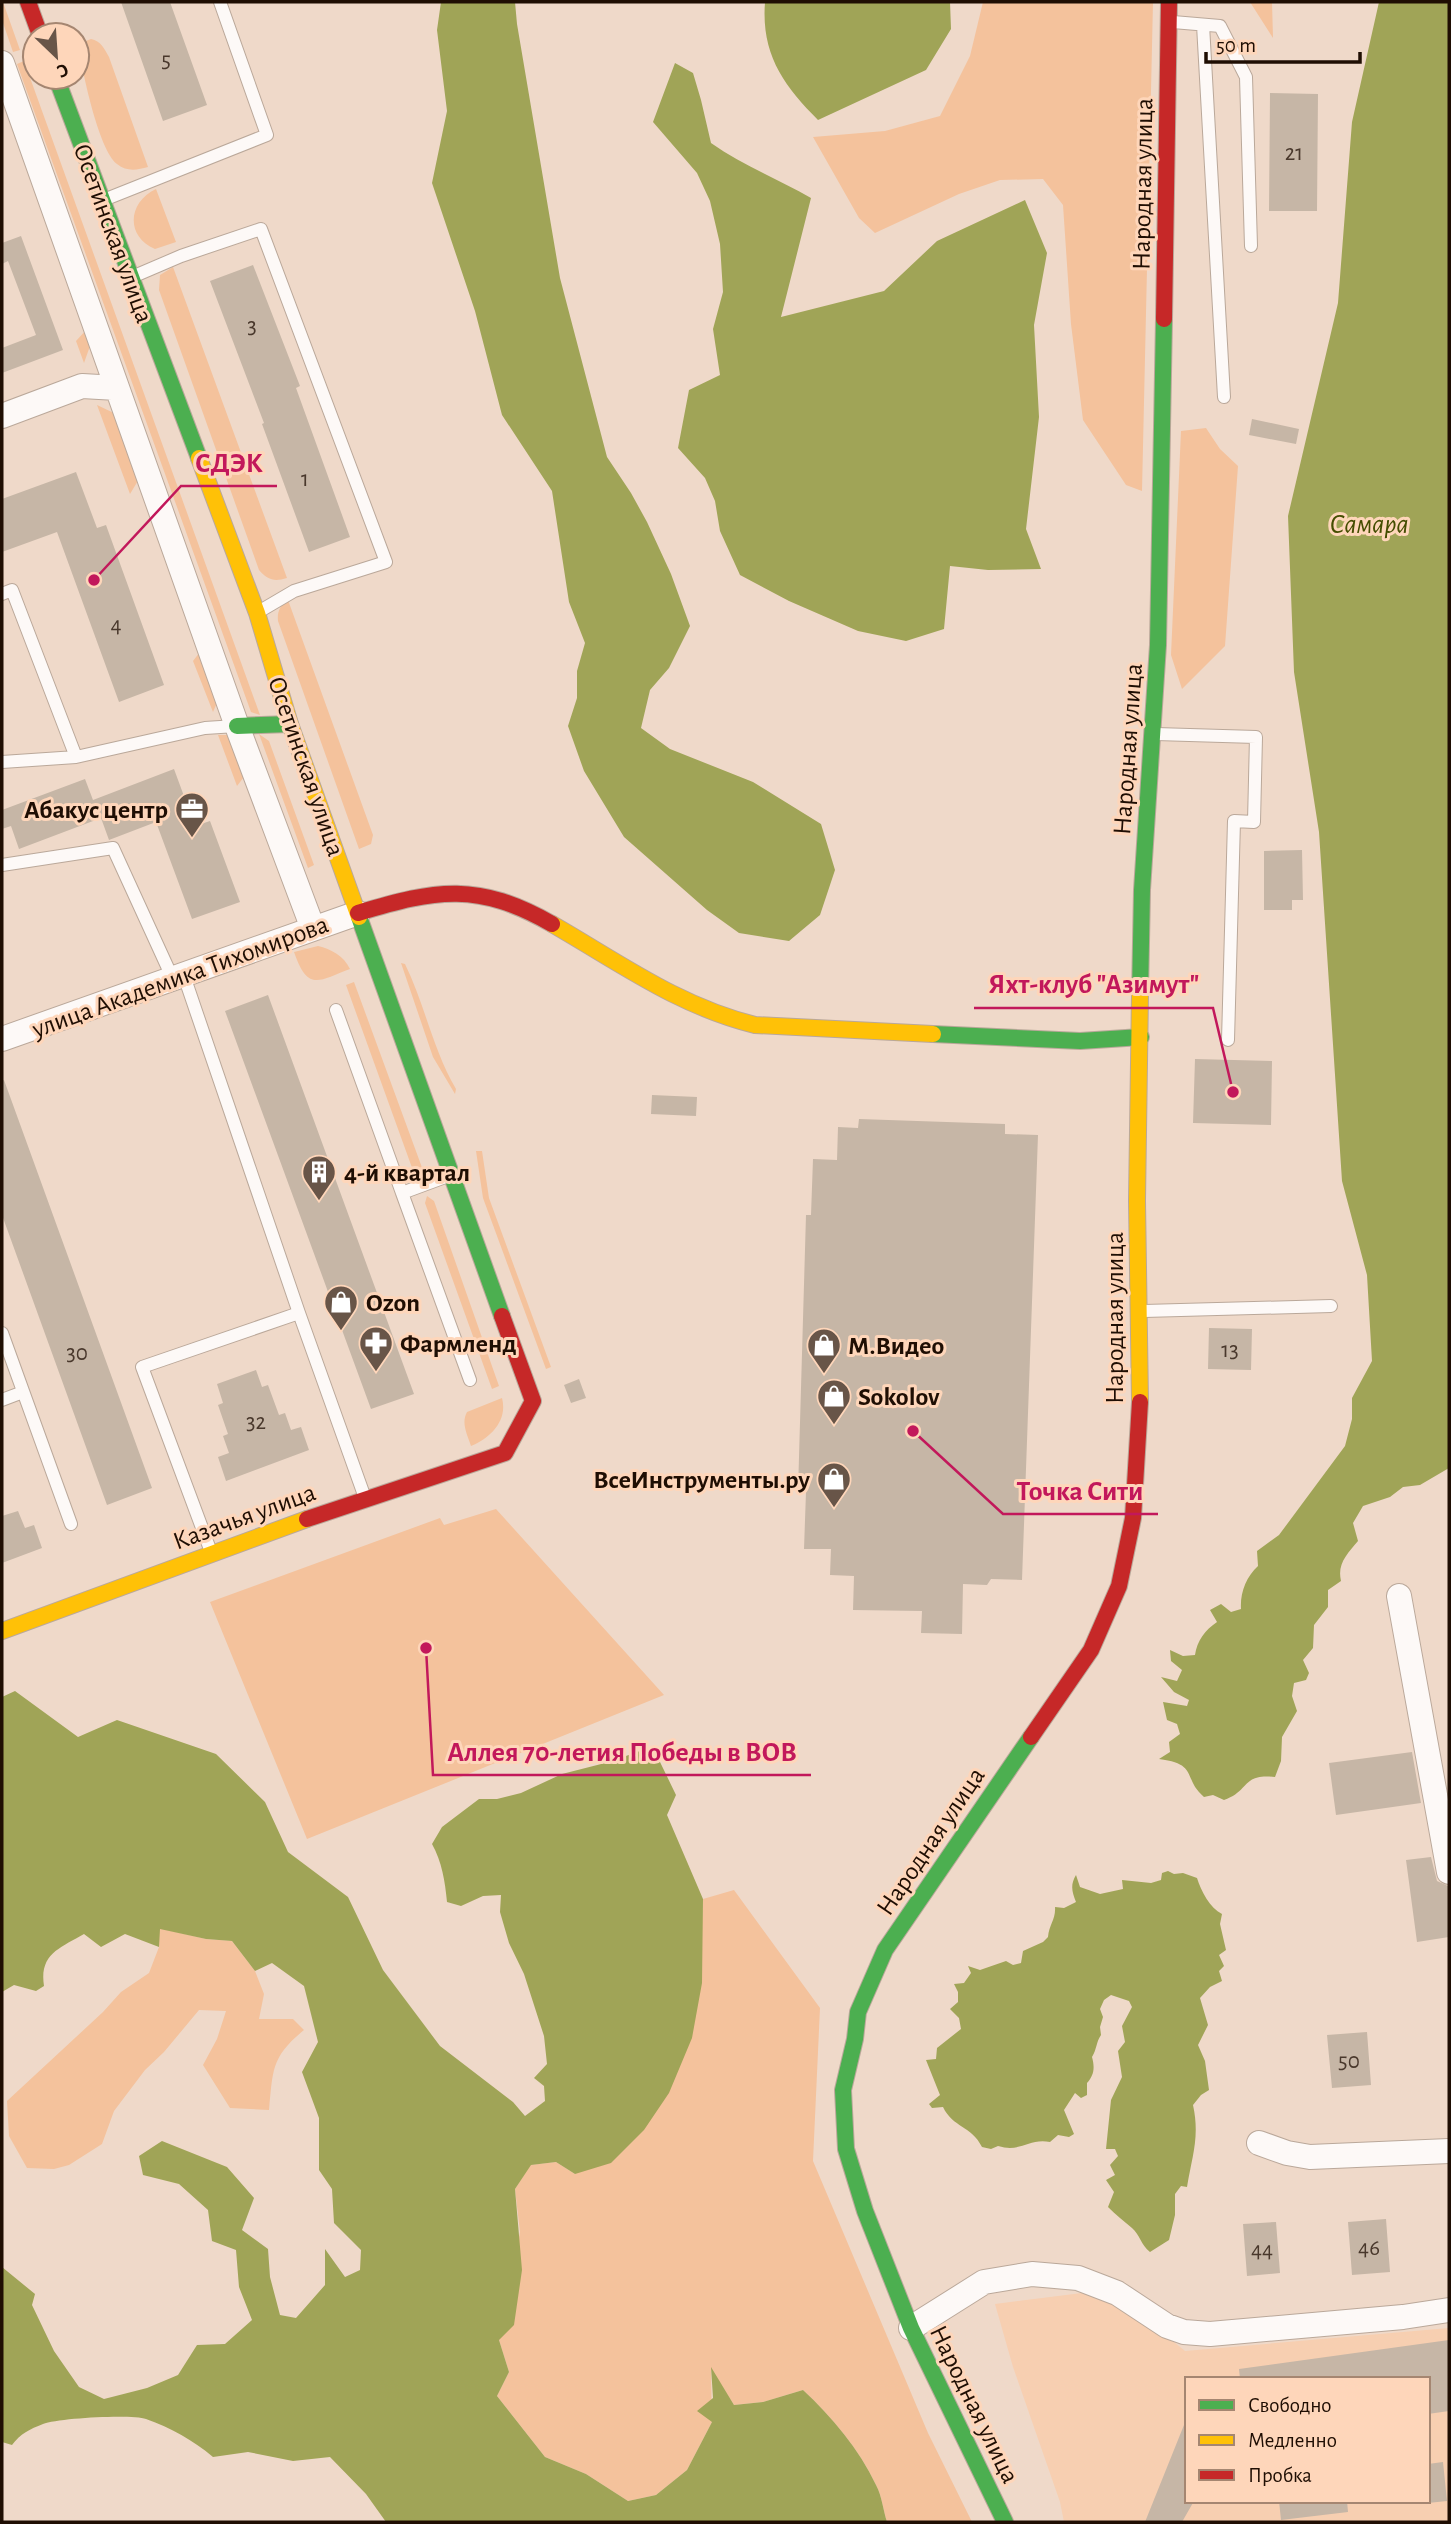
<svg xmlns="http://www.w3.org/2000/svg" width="1451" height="2524" font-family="'Alegreya Sans',sans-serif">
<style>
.built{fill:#f7cfb1;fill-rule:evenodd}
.green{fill:#f4c29c}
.water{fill:#a0a457}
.building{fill:#c6b6a6}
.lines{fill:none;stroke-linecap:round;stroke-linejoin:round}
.lane-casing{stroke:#baa89a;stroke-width:14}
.street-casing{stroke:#baa89a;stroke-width:26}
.fast-casing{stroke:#baa89a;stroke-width:18}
.slow-casing{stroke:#baa89a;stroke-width:18}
.jam-casing{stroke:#baa89a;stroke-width:18}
.lane{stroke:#fdf9f7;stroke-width:12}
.street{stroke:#fdf9f7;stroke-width:24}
.fast{stroke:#4caf50;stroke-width:16}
.slow{stroke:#ffc107;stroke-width:16}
.jam{stroke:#c62828;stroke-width:16}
.labels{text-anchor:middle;stroke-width:6;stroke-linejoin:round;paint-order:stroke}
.number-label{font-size:23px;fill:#49382c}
.street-label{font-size:26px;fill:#1f0e03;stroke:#fed6ba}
.poi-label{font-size:26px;font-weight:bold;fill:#1f0e03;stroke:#fed6ba;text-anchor:start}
.water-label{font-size:28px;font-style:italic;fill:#444d00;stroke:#fed6ba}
.leader{fill:none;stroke:#c2185b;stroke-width:2.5}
.callout-dot{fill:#c2185b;stroke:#fed6ba;stroke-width:2.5}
.callout-label{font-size:28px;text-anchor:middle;font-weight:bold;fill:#c2185b;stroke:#fed6ba;stroke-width:6;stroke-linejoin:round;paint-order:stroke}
</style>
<rect width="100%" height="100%" fill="#efd9c9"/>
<!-- built -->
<path class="built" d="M1082,2293L1142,2316L1185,2351L1449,2328V2522H1064L1060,2502L1013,2367L995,2304ZM1187,2379H1428V2501H1187Z"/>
<!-- green -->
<path class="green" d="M3,2L20,50L13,52L2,20Z
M983,2H1153L1142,491L1126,485L1083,420L1071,324L1063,205L1043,179L1000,180L959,194L875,233L859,218L813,137L885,131L940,116L970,56Z
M1250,2H1272L1273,38Z
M91,39C101,41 104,48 109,57L148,167C137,170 127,172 117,164C98,149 82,69 78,44Z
M24,61L260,715L251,712L17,64Z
M156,189L176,242L155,249C125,236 128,202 156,189Z
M173,267L287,578C274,582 268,580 259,570L159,290L160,275Z
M87,329L90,346L84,363L76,341Z
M97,405L116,414L139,479L130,494Z
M1206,428L1220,449L1238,466L1225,646L1182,689L1171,655L1181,431Z
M288,600L373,835L371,844L359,849L278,621C277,612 280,605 288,600Z
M203,648L219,698L213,712L193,661Z
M259,734L269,741L314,865L308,868Z
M218,735H227L247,773L237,786Z
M318,946C331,949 344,956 350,969C318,981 308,992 294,952Z
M401,963L405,964C425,1005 433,1050 456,1089L455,1094L433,1057Z
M354,982L424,1173L415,1176L346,985Z
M476,1151H482L489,1198L551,1367L546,1369L483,1198Z
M427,1196L434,1201L499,1386L492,1389L425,1203Z
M502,1398C508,1421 490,1438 471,1446C467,1434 461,1423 467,1412Z
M496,1509L664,1695L307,1839L210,1602L440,1518L444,1525Z
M734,1890L820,2008L813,2161L928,2433L972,2522H887C883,2510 882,2496 876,2485C859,2449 832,2417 803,2390L763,2402L734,2405L711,2369L712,2422L687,2470L656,2495L628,2501L586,2474L545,2457L497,2396L509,2372L499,2340L520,2232L515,2189L530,2165L556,2162L575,2174L701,1936L703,1899Z
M159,1928L206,1939L232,1941L255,1971L264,1994L259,2019H293L304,2030C271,2057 273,2070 269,2110L230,2108L203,2065L217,2039L226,2011L199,2010L164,2052L145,2070L114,2111L102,2144L69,2165L54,2169L27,2168L9,2136L7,2101L103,2012L121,1992L149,1973L159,1947Z"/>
<!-- water -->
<path class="water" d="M441,2H515L517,24L560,278L607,457L631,493L647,522L671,574L690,626L669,668L650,690L641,728L670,749L753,782L821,824L835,870L820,915L789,941L739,933L707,910L624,837L584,771L568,726L577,698V671L585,643L569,602L552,491L502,415L475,311L432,183L447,111L437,30Z
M765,2H950L951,29L926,70L818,120C783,85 761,54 765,2Z
M1379,2H1449V1468L1420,1485L1403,1487L1390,1497L1363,1506L1353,1523L1358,1541C1347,1554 1337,1564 1341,1581L1328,1590V1607L1314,1625L1313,1648L1303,1660L1309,1673L1306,1680L1294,1683L1292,1696L1297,1711L1282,1737L1281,1761L1275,1777C1242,1773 1250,1791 1224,1800L1213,1795L1204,1797C1182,1778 1199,1764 1159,1759L1170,1752L1169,1742L1180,1734L1177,1724L1167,1720L1163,1702L1187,1706L1189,1700L1174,1692L1161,1677L1177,1681L1182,1670L1171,1661L1170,1650L1183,1656L1195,1655C1197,1641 1205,1630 1217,1622L1210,1610L1221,1604L1231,1612L1241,1609C1240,1593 1246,1577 1258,1566L1257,1551L1279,1535L1345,1446L1352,1419V1398L1372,1361L1367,1275L1342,1181L1319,832L1294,672L1288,516L1338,303L1352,122Z
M675,63L693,73L701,100L711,143C742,165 778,179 811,198L781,317L884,291L937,241L1025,200L1047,253L1034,325L1039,417L1026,529L1041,569L988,570L950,566L944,629L906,641L858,631L789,601L740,575L720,531L715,501L705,478L678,448L689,390L720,375L713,329L723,292L720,244L710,201L697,173L653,122Z
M15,1691L78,1737L117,1720L216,1754L265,1802L288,1852L348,1897L383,1970L440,2046L513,2102L525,2116L545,2101L544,2086L534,2078L547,2064L544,2036L524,1974L509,1943L500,1912L501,1895L483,1896L461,1906L447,1902C445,1881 442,1862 432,1844L442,1827L479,1799H497L521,1793L562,1774L609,1762L640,1751L660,1762L676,1795L667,1815L703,1899L702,1983L692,2038L669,2093L644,2130L611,2163L575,2174L556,2162L531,2165L515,2189L522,2270L514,2325L499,2340L509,2372L497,2396L545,2457L586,2474L628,2501L656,2495L687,2470L712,2422L697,2411L713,2398L711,2367L734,2405L763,2402L803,2390C832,2417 859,2449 876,2485C882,2496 883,2510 887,2522H386L366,2494L330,2457L293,2461L248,2452L213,2457C193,2440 171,2428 146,2419C132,2414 58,2418 43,2424C30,2429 20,2434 12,2445L2,2442V2267L35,2294L32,2305L54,2351L79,2387L104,2399L147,2388L178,2375L197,2345L225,2344L252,2320L239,2287L236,2250L212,2241L208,2210L179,2184L143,2175L139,2156L162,2141L227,2167L254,2198L242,2230L268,2249L270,2277L280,2315L296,2318L325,2285V2249L345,2277L360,2270L361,2250L334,2223L332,2189L319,2170V2118L302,2072L318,2042L304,1986L272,1963L255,1971L232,1941L206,1939L160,1929L159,1947L125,1934L101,1947L84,1934C60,1948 39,1954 44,1986L36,1991L14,1985L2,1992V1697Z
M1168,1871L1174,1874L1183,1873L1197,1878C1201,1891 1210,1908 1222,1914L1220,1924L1226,1950L1219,1955L1224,1966L1219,1971L1222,1981L1210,1987L1200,1998L1208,2025L1198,2045L1205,2061L1209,2090L1201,2095L1193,2105C1200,2137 1192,2156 1187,2187L1181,2186L1175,2194V2215L1169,2240L1150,2252C1141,2245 1140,2235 1132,2228C1124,2221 1116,2215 1108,2207L1114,2192L1106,2180L1115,2175L1110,2165L1118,2156L1115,2149H1106L1111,2100L1122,2077L1118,2051L1125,2042L1122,2026L1132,2007L1129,2001L1111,1995L1104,2000L1100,2009L1103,2017L1100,2027L1101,2035C1096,2042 1097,2049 1092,2057C1095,2068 1094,2075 1087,2083V2095L1081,2098L1075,2093L1064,2110L1074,2134L1069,2137L1058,2135L1050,2142C1028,2138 1021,2153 998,2146L991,2149L982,2147C971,2125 953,2128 943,2107L932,2108L929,2104L940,2095L926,2060L936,2059L937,2048L961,2029L959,2018L950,2009L958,2002V1992L954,1984L964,1983L971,1973L968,1966L980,1970L1006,1961L1013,1965L1021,1963L1023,1951L1043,1942L1048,1937C1049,1925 1056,1919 1055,1907L1064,1908L1076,1902C1072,1892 1070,1885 1076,1875L1080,1887L1100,1894L1123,1889L1122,1880L1151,1883L1161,1880L1162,1873Z"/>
<!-- building -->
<path class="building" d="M121,2H170L207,105L163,121Z
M1270,93L1318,94L1317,211H1269Z
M21,236L63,350L2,373V348L36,335L8,261L2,264V243Z
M253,265L300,386L296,388L350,537L309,552L262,424L264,423L210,281Z
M1252,419L1299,429L1296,444L1249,435Z
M76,472L97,528L106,525L164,685L119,702L57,532L2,552V499Z
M174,769L195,826L210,821L240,902L192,919L156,822L109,840L101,818L19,849L11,826L2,829V810L85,779L93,800Z
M1302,850L1303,900H1292V910H1264V851Z
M268,995L414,1394L371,1409L225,1011Z
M1195,1059L1272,1061L1271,1125L1193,1123Z
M4,1080L152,1488L107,1505L2,1215V1081Z
M652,1095L697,1097L696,1116L651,1114Z
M859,1119L1005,1124V1134L1038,1135L1022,1580L991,1579L987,1585L963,1584L962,1634L921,1633L922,1611L853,1610L854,1576L830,1575L831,1549H804L806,1492H798L806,1215H811L813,1159L837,1160L838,1127L858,1128Z
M1209,1328L1252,1329L1251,1370L1208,1369Z
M256,1370L262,1387L268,1385L279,1415L285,1413L291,1430L301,1427L309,1450L226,1481L218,1457L229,1453L223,1436L228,1434L218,1405L223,1403L217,1384Z
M579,1379L586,1398L571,1403L564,1385Z
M18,1511L25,1528L34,1525L42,1548L2,1563V1516Z
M1412,1752L1421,1803L1336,1815L1329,1763Z
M1431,1857L1437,1881L1448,1886L1449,1937L1417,1942L1406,1860Z
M1367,2032L1371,2085L1332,2088L1327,2035Z
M1386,2219L1390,2272L1352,2275L1348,2222Z
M1276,2222L1280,2273L1247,2276L1243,2224Z
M1449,2340V2411L1428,2414V2379H1240L1239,2369Z
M1186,2420L1187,2501H1194L1182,2522H1145Z
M1443,2462L1447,2501L1428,2503V2464Z
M1279,2501H1347L1348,2512L1281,2520Z"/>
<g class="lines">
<!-- lane casing -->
<g class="lane-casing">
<path id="lane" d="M1173,22L1220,26L1246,77L1251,246
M1203,25L1224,397
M106,199L267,135L220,2
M132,277L181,256L261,229L386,562L294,591L260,611
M2,594L12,590L76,757
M1156,734L1256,737L1254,822L1234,821L1228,1040
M2,762L76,757L205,728L236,726
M2,865L113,848L172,977
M183,973L299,1313L364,1495
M336,1010L402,1193
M448,1176L402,1193L470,1380
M1144,1311L1331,1306
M2,1333L71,1524
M2,1400L23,1392
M211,1552L142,1367L299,1313"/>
</g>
<!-- street casing -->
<g class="street-casing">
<path id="street" d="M2,63L237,726L309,918
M2,416L82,386L117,388
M2,1039L358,913
M1399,1596L1449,1872
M1259,2143L1287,2153L1310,2157L1449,2151
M911,2328L984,2282L1032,2274L1078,2278L1117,2293L1167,2326L1184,2332L1210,2334L1403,2317L1449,2310"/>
</g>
<!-- fast casing -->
<g class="fast-casing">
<path id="fast" d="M56,77L199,458
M237,726L290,724
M359,917L502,1316
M1140,994L1142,890L1158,645L1164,319
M933,1034L1080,1041L1141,1037
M1005,2522L911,2328L865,2211L846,2149L843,2090L855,2039L858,2012L885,1950L1031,1737"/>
</g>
<!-- slow casing -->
<g class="slow-casing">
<path id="slow" d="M199,458L257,613L290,724L359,917
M552,924C620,963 678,1006 755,1025L933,1034
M1140,1402L1137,1201L1140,994
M2,1631L307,1519"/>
</g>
<!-- jam casing -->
<g class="jam-casing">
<path id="jam" d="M28,2L40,35
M1164,319L1169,2
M358,913C437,889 478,882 552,924
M307,1519L505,1453L533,1401L502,1316
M1031,1737L1091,1650L1119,1586L1133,1518L1140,1402"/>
</g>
<!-- lane -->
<use href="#lane" class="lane"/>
<!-- street -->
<use href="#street" class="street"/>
<!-- fast -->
<use href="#fast" class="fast"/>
<!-- slow -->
<use href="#slow" class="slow"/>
<!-- jam -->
<use href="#jam" class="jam"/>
</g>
<!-- icons -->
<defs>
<g id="office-pin" transform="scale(1.75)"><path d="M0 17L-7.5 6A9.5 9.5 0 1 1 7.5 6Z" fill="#685548" stroke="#fed6ba"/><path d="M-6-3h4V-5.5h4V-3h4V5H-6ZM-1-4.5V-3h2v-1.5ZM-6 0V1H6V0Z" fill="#fff"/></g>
<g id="building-pin" transform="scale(1.75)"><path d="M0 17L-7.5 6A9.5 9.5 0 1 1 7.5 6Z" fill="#685548" stroke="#fed6ba"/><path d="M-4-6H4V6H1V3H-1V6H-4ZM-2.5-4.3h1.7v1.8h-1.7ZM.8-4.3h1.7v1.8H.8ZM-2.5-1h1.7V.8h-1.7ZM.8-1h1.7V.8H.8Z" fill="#fff"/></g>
<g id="shop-pin" transform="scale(1.75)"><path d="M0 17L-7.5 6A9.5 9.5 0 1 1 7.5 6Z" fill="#685548" stroke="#fed6ba"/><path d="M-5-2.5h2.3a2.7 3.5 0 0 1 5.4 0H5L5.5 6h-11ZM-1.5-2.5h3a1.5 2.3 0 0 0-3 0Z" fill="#fff"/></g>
<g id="pharmacy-pin" transform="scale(1.75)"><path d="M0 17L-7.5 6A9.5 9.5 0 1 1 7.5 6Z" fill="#685548" stroke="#fed6ba"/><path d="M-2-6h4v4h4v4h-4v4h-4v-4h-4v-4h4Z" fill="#fff"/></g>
</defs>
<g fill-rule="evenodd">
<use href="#office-pin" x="192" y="809"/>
<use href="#building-pin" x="319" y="1172"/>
<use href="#shop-pin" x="341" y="1302"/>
<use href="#pharmacy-pin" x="376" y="1343"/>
<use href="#shop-pin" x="824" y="1345"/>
<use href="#shop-pin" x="834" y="1396"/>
<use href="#shop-pin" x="834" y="1479"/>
</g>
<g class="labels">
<!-- number labels -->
<g class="number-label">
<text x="166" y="67">5</text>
<text x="1294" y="160">21</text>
<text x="252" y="333">3</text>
<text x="305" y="486">1</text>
<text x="116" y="632">4</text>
<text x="1230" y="1357">13</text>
<text x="77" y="1360">30</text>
<text x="256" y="1429">32</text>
<text x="1349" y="2068">50</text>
<text x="1369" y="2255">46</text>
<text x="1262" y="2257">44</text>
</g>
<!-- street labels -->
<g class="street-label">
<text transform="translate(1142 184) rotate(-89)" y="9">Народная улица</text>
<text transform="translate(114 233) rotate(70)" y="9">Осетинская улица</text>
<text transform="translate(1127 749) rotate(-86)" y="9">Народная улица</text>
<text transform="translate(307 766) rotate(71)" y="9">Осетинская улица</text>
<text transform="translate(180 976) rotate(-20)" y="9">улица Академика Тихомирова</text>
<text transform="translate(1114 1318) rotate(-90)" y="9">Народная улица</text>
<text transform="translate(244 1516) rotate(-20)" y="9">Казачья улица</text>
<text transform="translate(930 1841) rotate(-56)" y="9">Народная улица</text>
<text transform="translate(975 2404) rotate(64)" y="9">Народная улица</text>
</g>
<!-- poi labels -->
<g class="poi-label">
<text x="168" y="818" text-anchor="end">Абакус центр</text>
<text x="344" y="1181">4-й квартал</text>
<text x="366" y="1311">Ozon</text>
<text x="400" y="1352">Фармленд</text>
<text x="848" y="1354">М.Видео</text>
<text x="858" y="1405">Sokolov</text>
<text x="810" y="1488" text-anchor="end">ВсеИнструменты.ру</text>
</g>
<!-- water labels -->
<g class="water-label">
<text x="1369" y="533">Самара</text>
</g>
</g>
<!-- callouts -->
<path class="leader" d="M94 580L181 486H277M1233 1092L1213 1008H974M913 1431L1003 1514H1158M426 1648L433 1775H811"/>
<g class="callout-dot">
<circle cx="94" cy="580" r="7"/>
<circle cx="1233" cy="1092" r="7"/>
<circle cx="913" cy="1431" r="7"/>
<circle cx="426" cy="1648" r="7"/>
</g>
<g class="callout-label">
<text x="229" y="472">СДЭК</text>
<text x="1094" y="993">Яхт-клуб "Азимут"</text>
<text x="1080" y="1500">Точка Сити</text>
<text x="622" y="1761">Аллея 70-летия Победы в ВОВ</text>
</g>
<!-- border -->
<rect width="1451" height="2524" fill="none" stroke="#1f0e03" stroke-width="7"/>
<!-- legend -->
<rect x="1185" y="2377" width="245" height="126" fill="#fed6ba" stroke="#a58671" stroke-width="2"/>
<rect x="1199" y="2400" width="35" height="10" fill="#4caf50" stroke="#a58671" stroke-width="2"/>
<text x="1248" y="2412" font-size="21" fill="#1f0e03">Свободно</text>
<rect x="1199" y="2435" width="35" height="10" fill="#ffc107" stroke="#a58671" stroke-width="2"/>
<text x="1248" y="2447" font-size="21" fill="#1f0e03">Медленно</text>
<rect x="1199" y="2470" width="35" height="10" fill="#c62828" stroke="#a58671" stroke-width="2"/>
<text x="1248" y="2482" font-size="21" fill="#1f0e03">Пробка</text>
<!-- north arrow -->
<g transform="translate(56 56) rotate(155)"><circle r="33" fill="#fed6ba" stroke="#a58671" stroke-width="2"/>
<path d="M0-5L12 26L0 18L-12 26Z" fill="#685548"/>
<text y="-10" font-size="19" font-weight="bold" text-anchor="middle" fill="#1f0e03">С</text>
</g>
<!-- scale -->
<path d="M1206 52v10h154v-10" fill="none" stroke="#1f0e03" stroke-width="3.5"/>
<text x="1216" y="52" font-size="21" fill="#1f0e03" stroke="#fed6ba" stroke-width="5" paint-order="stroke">50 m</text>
</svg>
